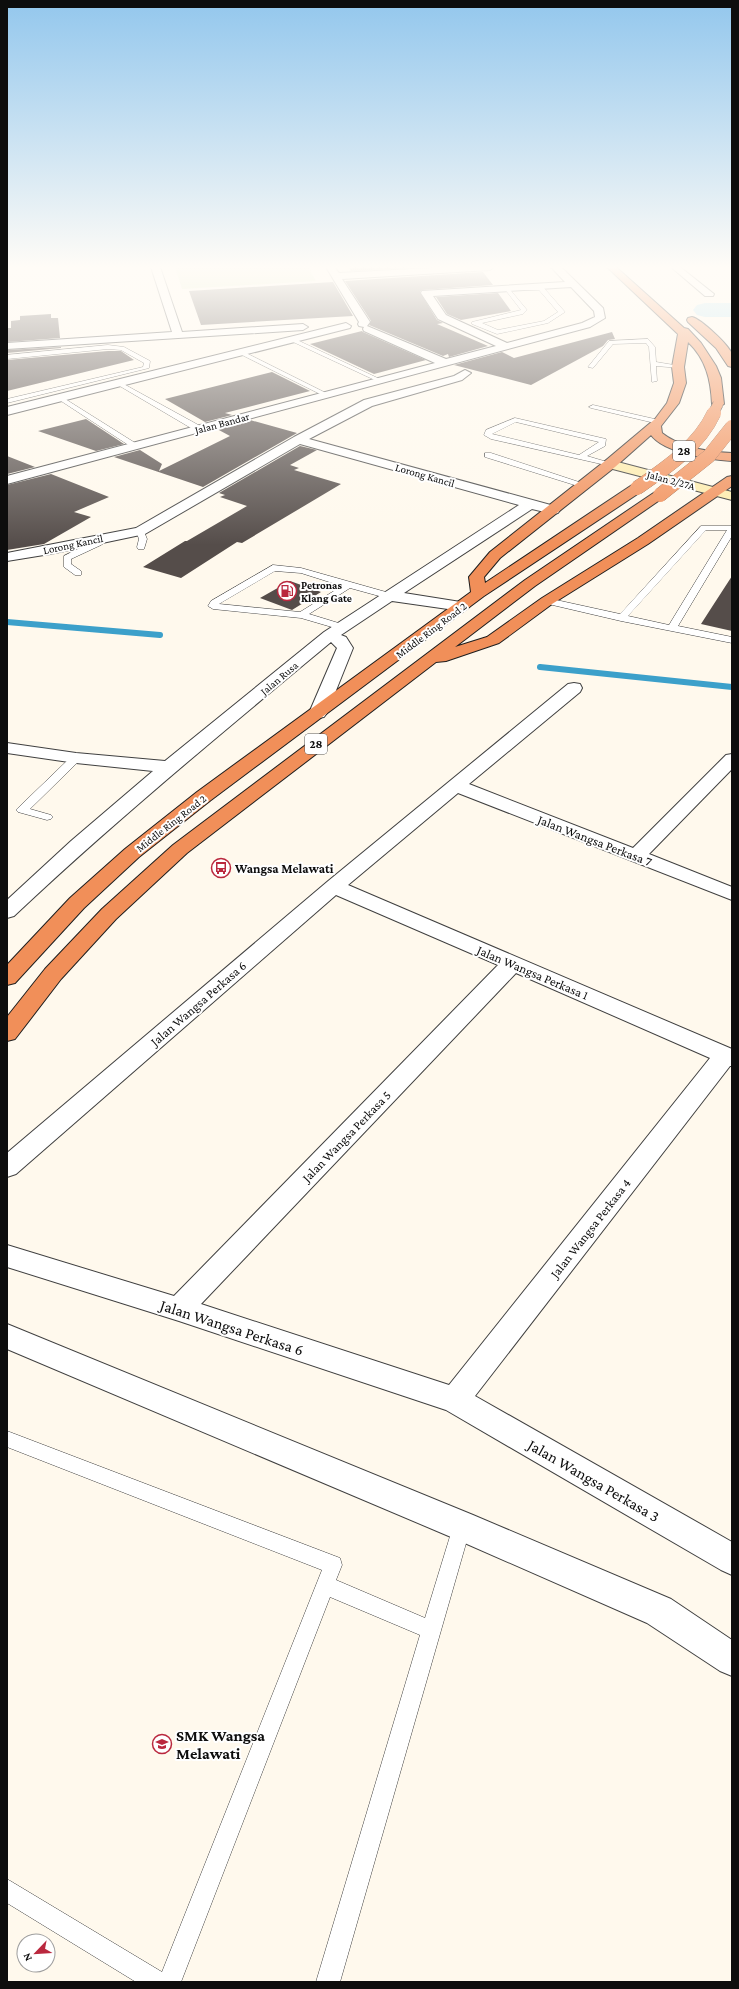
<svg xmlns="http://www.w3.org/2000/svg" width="739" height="1989" font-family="'Crimson Pro',serif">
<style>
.green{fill:#d6e8b8}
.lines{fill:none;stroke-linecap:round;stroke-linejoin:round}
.stream{stroke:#3ca0ca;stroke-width:6}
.river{fill:#b3e3f5;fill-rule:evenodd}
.building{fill:#554d4a}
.lane-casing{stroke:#404040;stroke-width:1}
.street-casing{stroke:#404040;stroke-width:2}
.secondary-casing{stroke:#2f2f2f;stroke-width:2}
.highway-casing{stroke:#1e1e1e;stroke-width:2}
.lane{fill:#fff;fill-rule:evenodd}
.street{fill:#fff;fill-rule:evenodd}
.secondary{fill:#fdebaa;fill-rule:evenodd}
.highway{fill:#f18f59;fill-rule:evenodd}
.highway-bridge-far1-casing{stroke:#1e1e1e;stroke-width:11;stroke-linecap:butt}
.highway-bridge-casing{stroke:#1e1e1e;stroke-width:14;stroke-linecap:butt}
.highway-bridge-far1{stroke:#f18f59;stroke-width:10}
.highway-bridge{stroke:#f18f59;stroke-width:14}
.labels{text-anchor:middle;stroke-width:4;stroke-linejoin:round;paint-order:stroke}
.far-street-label{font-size:11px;fill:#0d0d0d;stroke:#fff}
.far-poi-label{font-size:11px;font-weight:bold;fill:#0d0d0d;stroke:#fff;text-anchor:start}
.shield{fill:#fff;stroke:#565656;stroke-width:1}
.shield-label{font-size:12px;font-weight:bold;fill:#0d0d0d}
.street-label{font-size:13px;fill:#0d0d0d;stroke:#fff}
.poi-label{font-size:13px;font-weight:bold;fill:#0d0d0d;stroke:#fff;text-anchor:start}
.near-street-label{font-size:16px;fill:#0d0d0d;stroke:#fff}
.near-poi-label{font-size:16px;font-weight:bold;fill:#0d0d0d;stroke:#fff;text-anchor:start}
</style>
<rect width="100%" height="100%" fill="#fff9ed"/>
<!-- green -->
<path class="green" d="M175,267H308L316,281L182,289Z"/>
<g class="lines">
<!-- stream -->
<path class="stream" d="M7,622L160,635
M540,667L732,687"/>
<!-- river -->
<path class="river" d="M705,303H732V317H705L697,315L693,310L697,305Z"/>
</g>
<!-- building -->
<path class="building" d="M348,267H429L351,271Z
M483,272L493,285L422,290L420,292L437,320L443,323L437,324L488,346L449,357L448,354L443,356L369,325L371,321L345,281Z
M333,282L353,316L201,325L189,291Z
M498,293L511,311L461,320L447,314L436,297Z
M51,314V318H58L60,338L7,342V328H11V321L20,320V316Z
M362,331L363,332L426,360L374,374L310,344Z
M612,332L615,339L608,340L603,346L531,385L454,365L502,352L514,358Z
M61,347V348L7,353V350Z
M108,351H121L134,360L7,391V360Z
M272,372L310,391L225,413L232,415L205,422L165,399Z
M86,419L124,444L96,451L38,431Z
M250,420L297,433L203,487L114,457L140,450L162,464L159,471L230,436L217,429Z
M300,446L317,450L290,465L299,468L294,470L341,484L242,543L237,542L181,578L143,567L185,541H187L247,506L220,497L225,495L219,493Z
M7,456L35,467L7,474Z
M51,474L109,497L74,512L91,517L44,544L7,550V485Z
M732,576V631L701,624L710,610Z
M290,581L321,592L292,610L260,598Z"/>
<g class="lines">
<!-- lane casing -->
<g class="lane-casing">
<path id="lane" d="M507,286L527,310L523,314L482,323L498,330L544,321L558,312L539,290H523L522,289L525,287H543L565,312L548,323L497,334L472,324V322L521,310L504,288Z
M291,339H295L384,381L379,382L291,341Z
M648,339L655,347L656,362L680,366V368L656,366L657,381L652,382L649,347L646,343L613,344L593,368L588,367L609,341Z
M108,345L124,347L150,361L149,368L7,403V399L143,367L144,363L121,350L108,349L7,359V355Z
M242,351L328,394L329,395L324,396L240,354L239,353Z
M120,382L202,427L203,429L196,431L118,385L117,384Z
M58,397H62L140,446L133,448L58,399Z
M593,405L659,420L663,422L659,424L591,408L589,407Z
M515,418L606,439L605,446L587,456L614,464L610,466L491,439L484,435L486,430ZM516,422L599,442L579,455L492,434Z
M485,453H491L588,485L581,487L485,457Z
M701,526H732V536L678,626L732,637V643L621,621L544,603L542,601L547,598L620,614ZM706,530H727L669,625L628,616Z
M137,529H143L147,539L144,549H138L137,547L139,539L136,531Z
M108,534L112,537L101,545L71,559V564L81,571V575H75L64,567V556Z
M273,565L301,568L393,594L394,596L390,599L350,588L309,614L345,625V629L342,630L301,618L213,609L208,606L211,601ZM275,571L301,573L342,586L300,612L219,604Z
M76,755L80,756L81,758L80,760L30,809L51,815L53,817L51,819L47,820L18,812L16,810L18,808L72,756Z
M7,1431L340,1558L342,1565L336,1580L425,1618L455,1520L462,1517L469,1520L471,1526L340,1982H316L420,1635L330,1597L181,1982H136L7,1903V1879L162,1972L322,1570L7,1447Z"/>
</g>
<!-- street casing -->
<g class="street-casing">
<path id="street" d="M151,267H160L182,332L303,324L308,327L303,330L7,349V343L172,332Z
M326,267H334L339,273L449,267H494L490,270L342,279L370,322L367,326L446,359L496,346L438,319L421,293L422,291L565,282L551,267H561L603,308L605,318L590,327L7,484V476L435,363L364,331L363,329L364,327L359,326L358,324L359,322ZM571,287L594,311L595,317L582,323L507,343L446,315L433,296Z
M671,267H680L714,294L713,296H705Z
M346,323L351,326L350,328L7,415V407Z
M465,370L471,373L462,380L372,406L309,439L558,507L560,510L558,513L553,514L532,509L404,593L467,603L470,606L467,609L462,611L392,601L341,635L346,637L353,648L327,713L324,717L318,718L312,717L309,713L337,648L331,642C224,731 116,820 14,916L7,918V900L71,841L153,771L76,763L7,753V743L76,753L165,761L324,632L519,505L300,444L145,534L50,554L7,561V553L136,528L294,437L364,400L454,376Z
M574,683L580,684L582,688L580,692L469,784L633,848L726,755L732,754V769L649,854L732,887V900L458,793L348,885L732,1049V1066H730L475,1396L732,1542V1575L721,1570L446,1410L179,1321L7,1267V1245L174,1296L498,965L336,895L16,1174L7,1177V1153L327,882L568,684ZM516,973L710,1058L449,1385L201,1304Z
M7,1324L473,1515L671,1599L732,1640V1676L720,1671L647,1623L451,1537L7,1349Z"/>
</g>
<!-- secondary casing -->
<g class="secondary-casing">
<path id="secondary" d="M610,460L732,492V500L605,467L604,464L605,461Z"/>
</g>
<!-- highway casing -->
<g class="highway-casing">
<path id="highway" d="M607,267H616L684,328L688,329L701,343L716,366L721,378L724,404L718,408L712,404C711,380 706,359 688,342L684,367L686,383L679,403L661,426L662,433C681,448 709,452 732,453V461C711,460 664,453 651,435L615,467L500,558L484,577L485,583L632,485H642L644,488L642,491L484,596L211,800L139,857L84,908L15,983L7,985V965L70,898L125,849L197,792L471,592L469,577L490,552L605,461L655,419L667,403L674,383L672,367L678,334Z
M692,317C701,319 729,345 732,354C733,358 732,364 732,367L728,366L716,348L688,322L687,320L688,318Z
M732,476V486L648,544L552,604L499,643L446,661L436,662L187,853L116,919L61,979L15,1039L7,1041V1017L45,969L102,909L173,845L525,580L655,492H665L667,495L535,586L455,647L487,637L542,598L638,538L727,477Z"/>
</g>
<!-- lane -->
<use href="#lane" class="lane"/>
<!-- street -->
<use href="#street" class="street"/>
<!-- secondary -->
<use href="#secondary" class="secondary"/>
<!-- highway -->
<use href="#highway" class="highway"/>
<!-- highway-bridge-far1 casing -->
<g class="highway-bridge-far1-casing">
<path id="highway-bridge-far1" d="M713,414L718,404"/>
</g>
<!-- highway-bridge casing -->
<g class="highway-bridge-casing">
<path id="highway-bridge" d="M637,488C666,468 699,446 714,413
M660,495L709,456L732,427"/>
</g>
<!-- highway-bridge-far1 -->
<use href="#highway-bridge-far1" class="highway-bridge-far1"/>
<!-- highway-bridge -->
<use href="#highway-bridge" class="highway-bridge"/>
</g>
<!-- sky -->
<linearGradient id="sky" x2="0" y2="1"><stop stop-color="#93c7ed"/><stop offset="0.49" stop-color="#fffcf7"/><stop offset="1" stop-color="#fffcf7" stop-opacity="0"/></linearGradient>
<rect width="739" height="545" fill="url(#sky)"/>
<!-- icons -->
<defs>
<g id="fuel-ring" transform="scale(1)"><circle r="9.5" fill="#fff" stroke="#ba283e" stroke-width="1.5"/><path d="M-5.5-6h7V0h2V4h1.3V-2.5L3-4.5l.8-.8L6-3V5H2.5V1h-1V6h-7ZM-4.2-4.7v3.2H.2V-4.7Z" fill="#ba283e"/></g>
<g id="bus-ring" transform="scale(1)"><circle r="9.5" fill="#fff" stroke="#ba283e" stroke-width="1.5"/><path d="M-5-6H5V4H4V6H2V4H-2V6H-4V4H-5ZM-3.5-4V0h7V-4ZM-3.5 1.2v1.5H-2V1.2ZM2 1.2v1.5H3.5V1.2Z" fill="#ba283e"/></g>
<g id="school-ring" transform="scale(1)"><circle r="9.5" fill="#fff" stroke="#ba283e" stroke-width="1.5"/><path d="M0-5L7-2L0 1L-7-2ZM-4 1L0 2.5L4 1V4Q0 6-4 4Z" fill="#ba283e"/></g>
</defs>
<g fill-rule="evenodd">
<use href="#fuel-ring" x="287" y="591"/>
<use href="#bus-ring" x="221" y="868"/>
<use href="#school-ring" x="162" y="1744"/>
</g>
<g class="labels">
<!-- far-street labels -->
<g class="far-street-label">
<text transform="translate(222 423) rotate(-15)" y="4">Jalan Bandar</text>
<text transform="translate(425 475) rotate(16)" y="4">Lorong Kancil</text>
<text transform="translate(671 480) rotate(15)" y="4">Jalan 2/27A</text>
<text transform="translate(73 544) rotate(-12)" y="4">Lorong Kancil</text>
<text transform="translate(431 630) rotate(-37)" y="4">Middle Ring Road 2</text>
<text transform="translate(279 678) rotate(-40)" y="4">Jalan Rusa</text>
<text transform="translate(171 823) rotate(-38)" y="4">Middle Ring Road 2</text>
</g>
<!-- far-poi labels -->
<g class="far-poi-label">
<text x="301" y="589">Petronas<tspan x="301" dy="13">Klang Gate</tspan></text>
</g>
<!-- shield labels -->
<g class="shield">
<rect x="673" y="441" width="22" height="20" rx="3"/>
<rect x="305" y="734" width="22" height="20" rx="3"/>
</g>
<g class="shield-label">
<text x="684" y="455">28</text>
<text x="316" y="748">28</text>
</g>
<!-- street labels -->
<g class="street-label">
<text transform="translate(595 840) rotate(21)" y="5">Jalan Wangsa Perkasa 7</text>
<text transform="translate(533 972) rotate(23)" y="5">Jalan Wangsa Perkasa 1</text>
<text transform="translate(198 1003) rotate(-41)" y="5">Jalan Wangsa Perkasa 6</text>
<text transform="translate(346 1136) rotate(-46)" y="5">Jalan Wangsa Perkasa 5</text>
<text transform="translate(590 1228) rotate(-52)" y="5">Jalan Wangsa Perkasa 4</text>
</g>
<!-- poi labels -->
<g class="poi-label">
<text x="235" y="873">Wangsa Melawati</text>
</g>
<!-- near-street labels -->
<g class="near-street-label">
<text transform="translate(232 1327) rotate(18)" y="6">Jalan Wangsa Perkasa 6</text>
<text transform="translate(594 1480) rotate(30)" y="6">Jalan Wangsa Perkasa 3</text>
</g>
<!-- near-poi labels -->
<g class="near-poi-label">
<text x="176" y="1741">SMK Wangsa<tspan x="176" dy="18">Melawati</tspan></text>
</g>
</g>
<!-- border -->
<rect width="739" height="1989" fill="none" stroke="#0d0d0d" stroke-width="16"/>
<!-- north arrow -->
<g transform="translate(36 1953) rotate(245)"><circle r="19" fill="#ffffff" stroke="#9e9e9e"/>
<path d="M0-3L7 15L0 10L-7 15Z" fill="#ba283e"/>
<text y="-6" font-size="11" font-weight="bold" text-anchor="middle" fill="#0d0d0d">N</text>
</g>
</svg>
